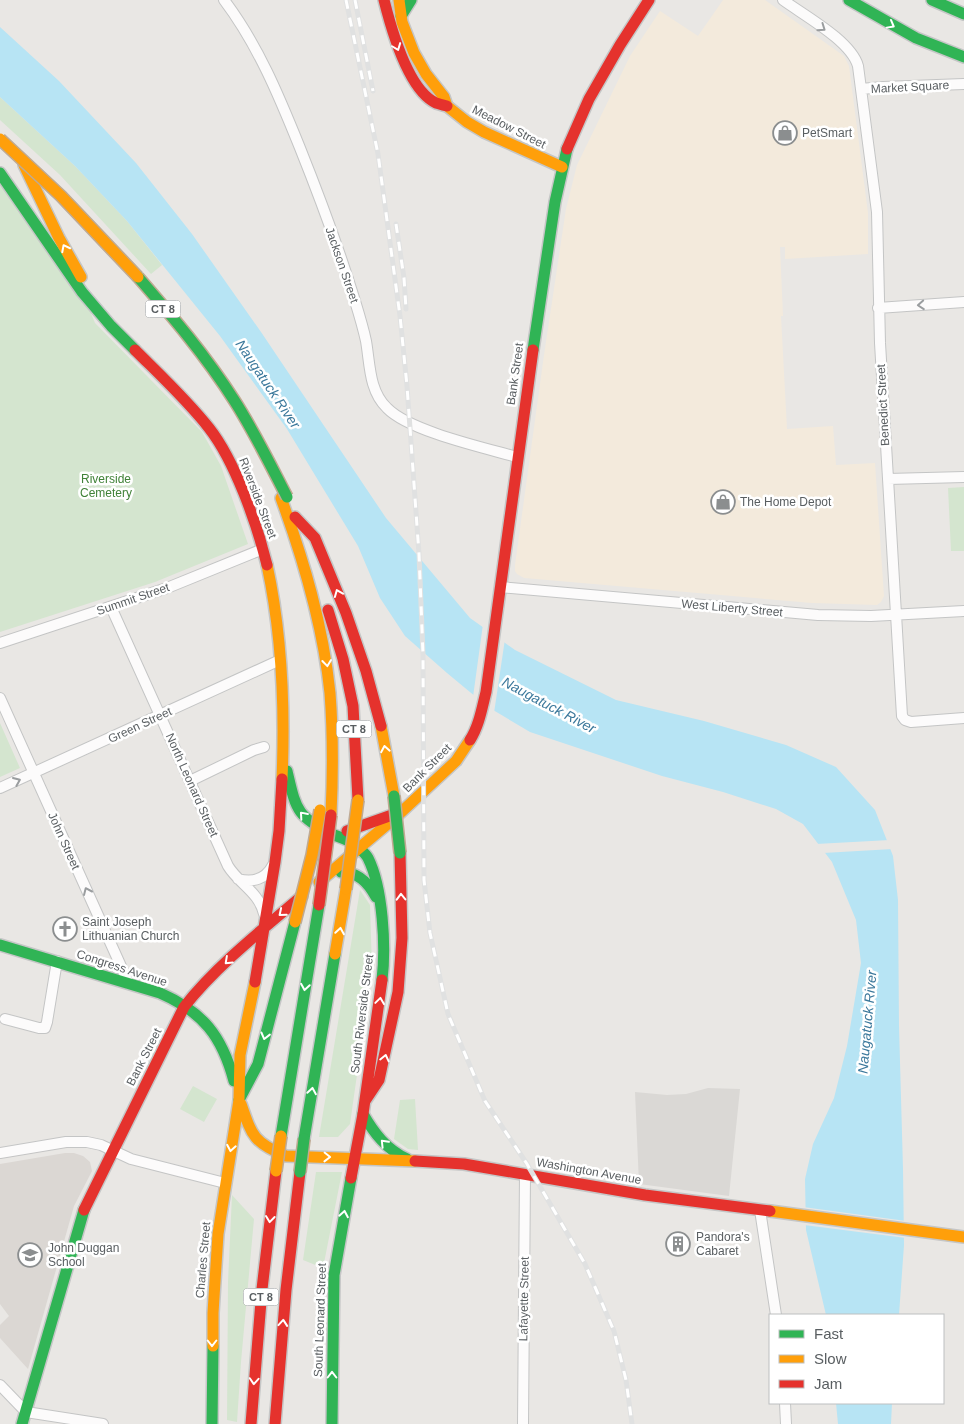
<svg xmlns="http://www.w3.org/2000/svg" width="964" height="1424" font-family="Helvetica,sans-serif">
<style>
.commercial{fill:#f3eadc}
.industrial{fill:#dad8d5}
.education{fill:#dbd7d3}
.green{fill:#d4e5cf}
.water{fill:#b7e4f4}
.pier{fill:#e9e7e4}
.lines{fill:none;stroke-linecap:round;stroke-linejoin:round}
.street-casing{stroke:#c4c5c5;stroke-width:12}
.fast-casing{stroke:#c5c6c6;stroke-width:14}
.slow-casing{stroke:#c5c6c6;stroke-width:14}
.jam-casing{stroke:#c5c6c6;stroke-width:14}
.street{stroke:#fcfbfb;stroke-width:10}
.fast{stroke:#30b455;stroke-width:11}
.slow{stroke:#ff9f0a;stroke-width:11}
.jam{stroke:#e5322d;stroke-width:11}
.rail-casing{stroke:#e0e1e1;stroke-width:5}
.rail{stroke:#fff;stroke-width:3;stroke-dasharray:9;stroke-linecap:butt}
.fast-bridge-casing{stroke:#bfaa93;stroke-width:14;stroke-linecap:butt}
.slow-bridge-casing{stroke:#bfaa93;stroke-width:14;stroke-linecap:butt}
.jam-bridge-casing{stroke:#bfaa93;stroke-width:14;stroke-linecap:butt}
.fast-bridge{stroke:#30b455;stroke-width:11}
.slow-bridge{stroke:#ff9f0a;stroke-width:11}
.jam-bridge{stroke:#e5322d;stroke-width:11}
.oneway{stroke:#fff}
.oneway2{stroke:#9a9d9f}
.labels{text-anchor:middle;stroke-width:5;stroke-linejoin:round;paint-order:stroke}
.shield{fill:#fff;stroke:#8b8e90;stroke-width:1}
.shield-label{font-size:11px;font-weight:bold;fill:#595e61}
.street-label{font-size:12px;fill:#595e61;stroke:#fff}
.poi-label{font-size:12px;fill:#595e61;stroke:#fff;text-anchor:start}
.park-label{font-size:12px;fill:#408238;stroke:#fff}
.water-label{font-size:14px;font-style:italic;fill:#3b789b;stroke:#fff}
</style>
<rect width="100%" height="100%" fill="#e9e7e4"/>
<!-- commercial -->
<path class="commercial" d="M723,0H765L844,56L849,66L868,213V254L785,259V247H780L783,316H781L787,429L833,426L836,465L875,463L884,596L881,602L877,605L812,603L524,578L517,574L515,571V565L544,355L566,209L577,165L630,56L660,11L698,36Z"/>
<!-- industrial -->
<path class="industrial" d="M708,1088L740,1089L729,1196L639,1184L635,1092L667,1095L686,1094Z"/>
<!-- education -->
<path class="education" d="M65,1153H74L83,1156L90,1162L92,1171L74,1206L28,1369L0,1338V1325L9,1316L0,1304V1164Z"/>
<!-- green -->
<path class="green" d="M0,97L75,166L127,221L162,265L151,274L60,175L0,120Z
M0,173L82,292L95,323L202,432L221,466L248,544L155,582L0,632Z
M964,487V551H951L948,488Z
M0,723L20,768L0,777Z
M360,890L370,905L372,969L350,1124L338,1137H319Z
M193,1086L217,1099L204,1122L180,1109Z
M415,1099L418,1150L408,1149L394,1139L400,1100Z
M316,1172H342L323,1268L303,1260Z
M232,1195L254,1219L241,1362L237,1422L227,1420L228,1282Z"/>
<!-- water -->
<path class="water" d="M0,27L59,81L136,163L192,234L261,332L386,518L470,618L515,650L616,700L704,721L786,745L836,767L875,810L893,856L898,900L899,1026L903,1169L904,1245L899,1315H826L806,1230L805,1179L813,1144L834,1098L847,1046L861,963L856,920L832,862L803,824L776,809L723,792L662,776L530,732L488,707L447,673L405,636L380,598L358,546L287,429L220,336L127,221L75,166L0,97Z
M836,1403H892L891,1424H838Z"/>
<!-- pier -->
<path class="pier" d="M483,624L505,639L494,713L473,697Z
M890,840L893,849L823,853L816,844Z
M803,1207L906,1221V1238L804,1225Z"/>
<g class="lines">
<!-- street casing -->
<g class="street-casing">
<path id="street" d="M224,0C258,45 279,96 300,148C320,198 339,249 355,301C359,314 363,327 366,341C370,364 369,391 387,408C409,431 485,448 517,457
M783,0C805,16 851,41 858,66L877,212L880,343L902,716L905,720L911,722L964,718
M861,89L883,87L964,84
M878,308L964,302
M888,479L964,477
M500,587L818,615L871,616L964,611
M111,607L228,866C239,884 259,892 264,914
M0,643L167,588L263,549
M0,698L129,984
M190,781L254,750L264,747
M0,788L280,660
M238,879C253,883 266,879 273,865
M5,1019L39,1028H45L47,1022L57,961
M0,1153L66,1142H87L101,1145L131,1159L225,1183
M760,1210L776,1315
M0,1385L26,1412L103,1424
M785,1403L786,1424
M523,1424L525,1174"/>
</g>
<!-- fast casing -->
<g class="fast-casing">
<path id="fast" d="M849,0L916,38L964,57
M932,0L964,14
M401,16L411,0
M0,173L82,292L111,326L135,350
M533,350L555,202L567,149
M287,771C296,809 296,817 334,835C342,838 352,841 358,847C361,850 366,854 368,858C383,888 386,947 382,980
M341,872C358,872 368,882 376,897
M0,945L160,993C203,1012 222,1036 234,1081
M239,1100L258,1064L295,922
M363,1114C374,1133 386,1149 407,1159
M281,1136L319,905
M304,1139L335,954
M22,1424L84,1210
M212,1424L213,1346
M332,1424L334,1275L351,1178"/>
</g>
<!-- slow casing -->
<g class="slow-casing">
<path id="slow" d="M399,0L402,22L414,53L426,74L444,97L447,106L467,122L484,132L562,167
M24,165L59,238L81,277
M281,498C304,561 323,625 330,693C333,733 333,773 331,814
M267,565C282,634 285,708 282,779
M381,726L394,796
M319,882L397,816L456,761L470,740
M335,954L346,889
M241,1104C252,1136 254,1143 286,1156L415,1161
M770,1211L964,1237
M213,1346V1313L218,1234L239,1100L240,1055L255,982"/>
</g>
<!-- jam casing -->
<g class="jam-casing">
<path id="jam" d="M384,0C391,28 408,90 436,103C439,104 443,105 447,106
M567,149L589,99L620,45L649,0
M135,350C160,375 187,400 209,428C235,461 257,524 267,565
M295,517L315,538L346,613L366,671L381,726
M328,610L343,659L353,706L358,800
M470,740C479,726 482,708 486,692L533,350
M347,831L392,815
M255,982L275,862L279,831L282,779
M365,1101L379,1080L398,992L402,938L400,853
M415,1161L464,1164L645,1195L770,1211
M351,1178L363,1114L382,980
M84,1210L184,1007C215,967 263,929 302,896
M251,1424L262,1289L276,1171
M275,1424L286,1290L300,1172"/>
</g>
<!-- street -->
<use href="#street" class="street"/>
<!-- fast -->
<use href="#fast" class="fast"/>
<!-- slow -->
<use href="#slow" class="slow"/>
<!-- jam -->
<use href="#jam" class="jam"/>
<!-- rail casing -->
<g class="rail-casing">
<path id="rail" d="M346,0L378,154L400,316L407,386L419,554L423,654L424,880L430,933L448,1014L485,1101L527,1164L585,1264L614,1331L626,1380L632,1424
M355,0L373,91
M396,224L404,278L406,309"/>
</g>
<!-- rail -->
<use href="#rail" class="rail"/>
<!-- fast-bridge casing -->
<g class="fast-bridge-casing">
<path id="fast-bridge" d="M138,277C172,316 206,356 234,400C254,431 270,464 287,497
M394,796L400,853
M300,1172L304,1139"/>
</g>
<!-- slow-bridge casing -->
<g class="slow-bridge-casing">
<path id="slow-bridge" d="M0,139L61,196L138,277
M346,889L358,800
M295,922L312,855L320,810
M276,1171L281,1136"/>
</g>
<!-- jam-bridge casing -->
<g class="jam-bridge-casing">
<path id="jam-bridge" d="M319,905L331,815"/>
</g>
<!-- fast-bridge -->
<use href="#fast-bridge" class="fast-bridge"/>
<!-- slow-bridge -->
<use href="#slow-bridge" class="slow-bridge"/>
<!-- jam-bridge -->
<use href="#jam-bridge" class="jam-bridge"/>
</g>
<!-- one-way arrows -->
<defs><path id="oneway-chevron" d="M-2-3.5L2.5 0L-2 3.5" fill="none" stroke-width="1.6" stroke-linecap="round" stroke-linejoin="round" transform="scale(1.25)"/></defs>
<g class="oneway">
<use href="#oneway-chevron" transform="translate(891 25) rotate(29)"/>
<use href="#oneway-chevron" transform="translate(397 47) rotate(69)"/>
<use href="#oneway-chevron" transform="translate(65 248) rotate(-117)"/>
<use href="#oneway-chevron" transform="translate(338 593) rotate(-112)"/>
<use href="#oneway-chevron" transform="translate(327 663) rotate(83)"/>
<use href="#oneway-chevron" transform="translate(385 749) rotate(-100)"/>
<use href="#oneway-chevron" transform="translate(303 815) rotate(-131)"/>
<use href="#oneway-chevron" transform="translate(401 897) rotate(-91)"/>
<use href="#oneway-chevron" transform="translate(282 913) rotate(140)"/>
<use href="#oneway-chevron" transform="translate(340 931) rotate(-81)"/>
<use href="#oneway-chevron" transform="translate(228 961) rotate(137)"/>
<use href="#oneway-chevron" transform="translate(305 987) rotate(99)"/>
<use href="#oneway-chevron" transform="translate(380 1001) rotate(-82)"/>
<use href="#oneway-chevron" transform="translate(265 1036) rotate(104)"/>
<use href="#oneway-chevron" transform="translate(385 1058) rotate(-77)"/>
<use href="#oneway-chevron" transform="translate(312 1091) rotate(-81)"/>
<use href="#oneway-chevron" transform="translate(384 1143) rotate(-134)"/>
<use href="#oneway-chevron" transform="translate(231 1148) rotate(100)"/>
<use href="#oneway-chevron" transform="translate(327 1157) rotate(1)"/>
<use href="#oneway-chevron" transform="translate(344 1214) rotate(-80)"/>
<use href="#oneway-chevron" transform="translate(270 1219) rotate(97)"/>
<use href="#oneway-chevron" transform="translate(283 1323) rotate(-85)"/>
<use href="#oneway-chevron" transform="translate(212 1343) rotate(90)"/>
<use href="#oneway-chevron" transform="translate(332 1375) rotate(-90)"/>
<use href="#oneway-chevron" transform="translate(254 1381) rotate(94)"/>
</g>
<g class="oneway2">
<use href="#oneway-chevron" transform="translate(822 28) rotate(35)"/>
<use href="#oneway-chevron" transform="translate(921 305) rotate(176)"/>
<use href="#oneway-chevron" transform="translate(17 781) rotate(-23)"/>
<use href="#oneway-chevron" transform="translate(87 891) rotate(-114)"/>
</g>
<!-- icons -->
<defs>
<g id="shop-ring" transform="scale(1.25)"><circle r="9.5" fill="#fff" stroke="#8b8e8f" stroke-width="1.5"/><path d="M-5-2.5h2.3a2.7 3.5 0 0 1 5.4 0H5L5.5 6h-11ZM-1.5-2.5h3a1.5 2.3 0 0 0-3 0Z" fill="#8b8e8f"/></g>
<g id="church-ring" transform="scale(1.25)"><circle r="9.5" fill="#fff" stroke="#8b8e8f" stroke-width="1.5"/><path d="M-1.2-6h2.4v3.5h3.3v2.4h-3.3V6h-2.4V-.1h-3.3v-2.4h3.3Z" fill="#8b8e8f"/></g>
<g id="building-ring" transform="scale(1.25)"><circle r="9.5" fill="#fff" stroke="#8b8e8f" stroke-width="1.5"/><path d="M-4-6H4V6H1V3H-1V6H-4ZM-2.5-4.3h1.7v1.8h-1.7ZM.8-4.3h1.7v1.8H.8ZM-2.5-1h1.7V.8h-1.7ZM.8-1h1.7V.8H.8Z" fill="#8b8e8f"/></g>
<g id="school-ring" transform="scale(1.25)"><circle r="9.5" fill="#fff" stroke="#8b8e8f" stroke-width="1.5"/><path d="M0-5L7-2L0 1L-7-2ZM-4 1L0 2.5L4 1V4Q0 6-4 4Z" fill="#8b8e8f"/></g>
</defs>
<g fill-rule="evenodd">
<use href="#shop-ring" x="785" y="133"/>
<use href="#shop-ring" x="723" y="502"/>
<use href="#church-ring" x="65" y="929"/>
<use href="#building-ring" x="678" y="1244"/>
<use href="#school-ring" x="30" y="1255"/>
</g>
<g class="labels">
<!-- shield labels -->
<g class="shield">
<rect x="145.5" y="300.5" width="35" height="17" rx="4"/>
<rect x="336.5" y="720.5" width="35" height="17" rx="4"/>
<rect x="243.5" y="1288.5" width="35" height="17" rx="4"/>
</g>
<g class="shield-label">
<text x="163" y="313">CT 8</text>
<text x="354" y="733">CT 8</text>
<text x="261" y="1301">CT 8</text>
</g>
<!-- street labels -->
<g class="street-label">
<text transform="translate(910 87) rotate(-3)" y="4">Market Square</text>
<text transform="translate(509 127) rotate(27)" y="4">Meadow Street</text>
<text transform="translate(342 265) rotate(71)" y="4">Jackson Street</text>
<text transform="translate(515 374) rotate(-82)" y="4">Bank Street</text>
<text transform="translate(883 405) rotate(-93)" y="4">Benedict Street</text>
<text transform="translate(258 498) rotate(69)" y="4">Riverside Street</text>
<text transform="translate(133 599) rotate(-19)" y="4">Summit Street</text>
<text transform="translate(732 608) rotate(5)" y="4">West Liberty Street</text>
<text transform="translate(140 725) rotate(-25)" y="4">Green Street</text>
<text transform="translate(427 768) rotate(-45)" y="4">Bank Street</text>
<text transform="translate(192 785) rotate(66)" y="4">North Leonard Street</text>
<text transform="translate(64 841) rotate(66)" y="4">John Street</text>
<text transform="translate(122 968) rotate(18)" y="4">Congress Avenue</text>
<text transform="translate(362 1014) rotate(-83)" y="4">South Riverside Street</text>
<text transform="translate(144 1057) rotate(-63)" y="4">Bank Street</text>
<text transform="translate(589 1171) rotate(10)" y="4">Washington Avenue</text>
<text transform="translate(203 1260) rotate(-85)" y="4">Charles Street</text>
<text transform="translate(524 1299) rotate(-89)" y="4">Lafayette Street</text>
<text transform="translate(320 1320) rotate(-88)" y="4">South Leonard Street</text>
</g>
<!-- poi labels -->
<g class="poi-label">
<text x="802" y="137">PetSmart</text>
<text x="740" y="506">The Home Depot</text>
<text x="82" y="926">Saint Joseph<tspan x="82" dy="14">Lithuanian Church</tspan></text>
<text x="696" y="1241">Pandora's<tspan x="696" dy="14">Cabaret</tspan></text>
<text x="48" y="1252">John Duggan<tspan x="48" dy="14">School</tspan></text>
</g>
<!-- park labels -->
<g class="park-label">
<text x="106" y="483">Riverside<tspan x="106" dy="14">Cemetery</tspan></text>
</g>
<!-- water labels -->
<g class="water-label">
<text transform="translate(268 384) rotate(56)" y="5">Naugatuck River</text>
<text transform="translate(549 705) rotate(28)" y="5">Naugatuck River</text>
<text transform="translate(867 1022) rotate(-85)" y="5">Naugatuck River</text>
</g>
</g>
<!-- legend -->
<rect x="769" y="1314" width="175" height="90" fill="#ffffff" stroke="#bdbfc0"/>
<rect x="779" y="1330" width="25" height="8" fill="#30b455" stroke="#bdbfc0"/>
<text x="814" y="1339" font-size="15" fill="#595e61">Fast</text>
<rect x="779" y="1355" width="25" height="8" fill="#ff9f0a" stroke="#bdbfc0"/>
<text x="814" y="1364" font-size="15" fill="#595e61">Slow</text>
<rect x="779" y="1380" width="25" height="8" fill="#e5322d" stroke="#bdbfc0"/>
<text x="814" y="1389" font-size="15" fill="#595e61">Jam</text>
</svg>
